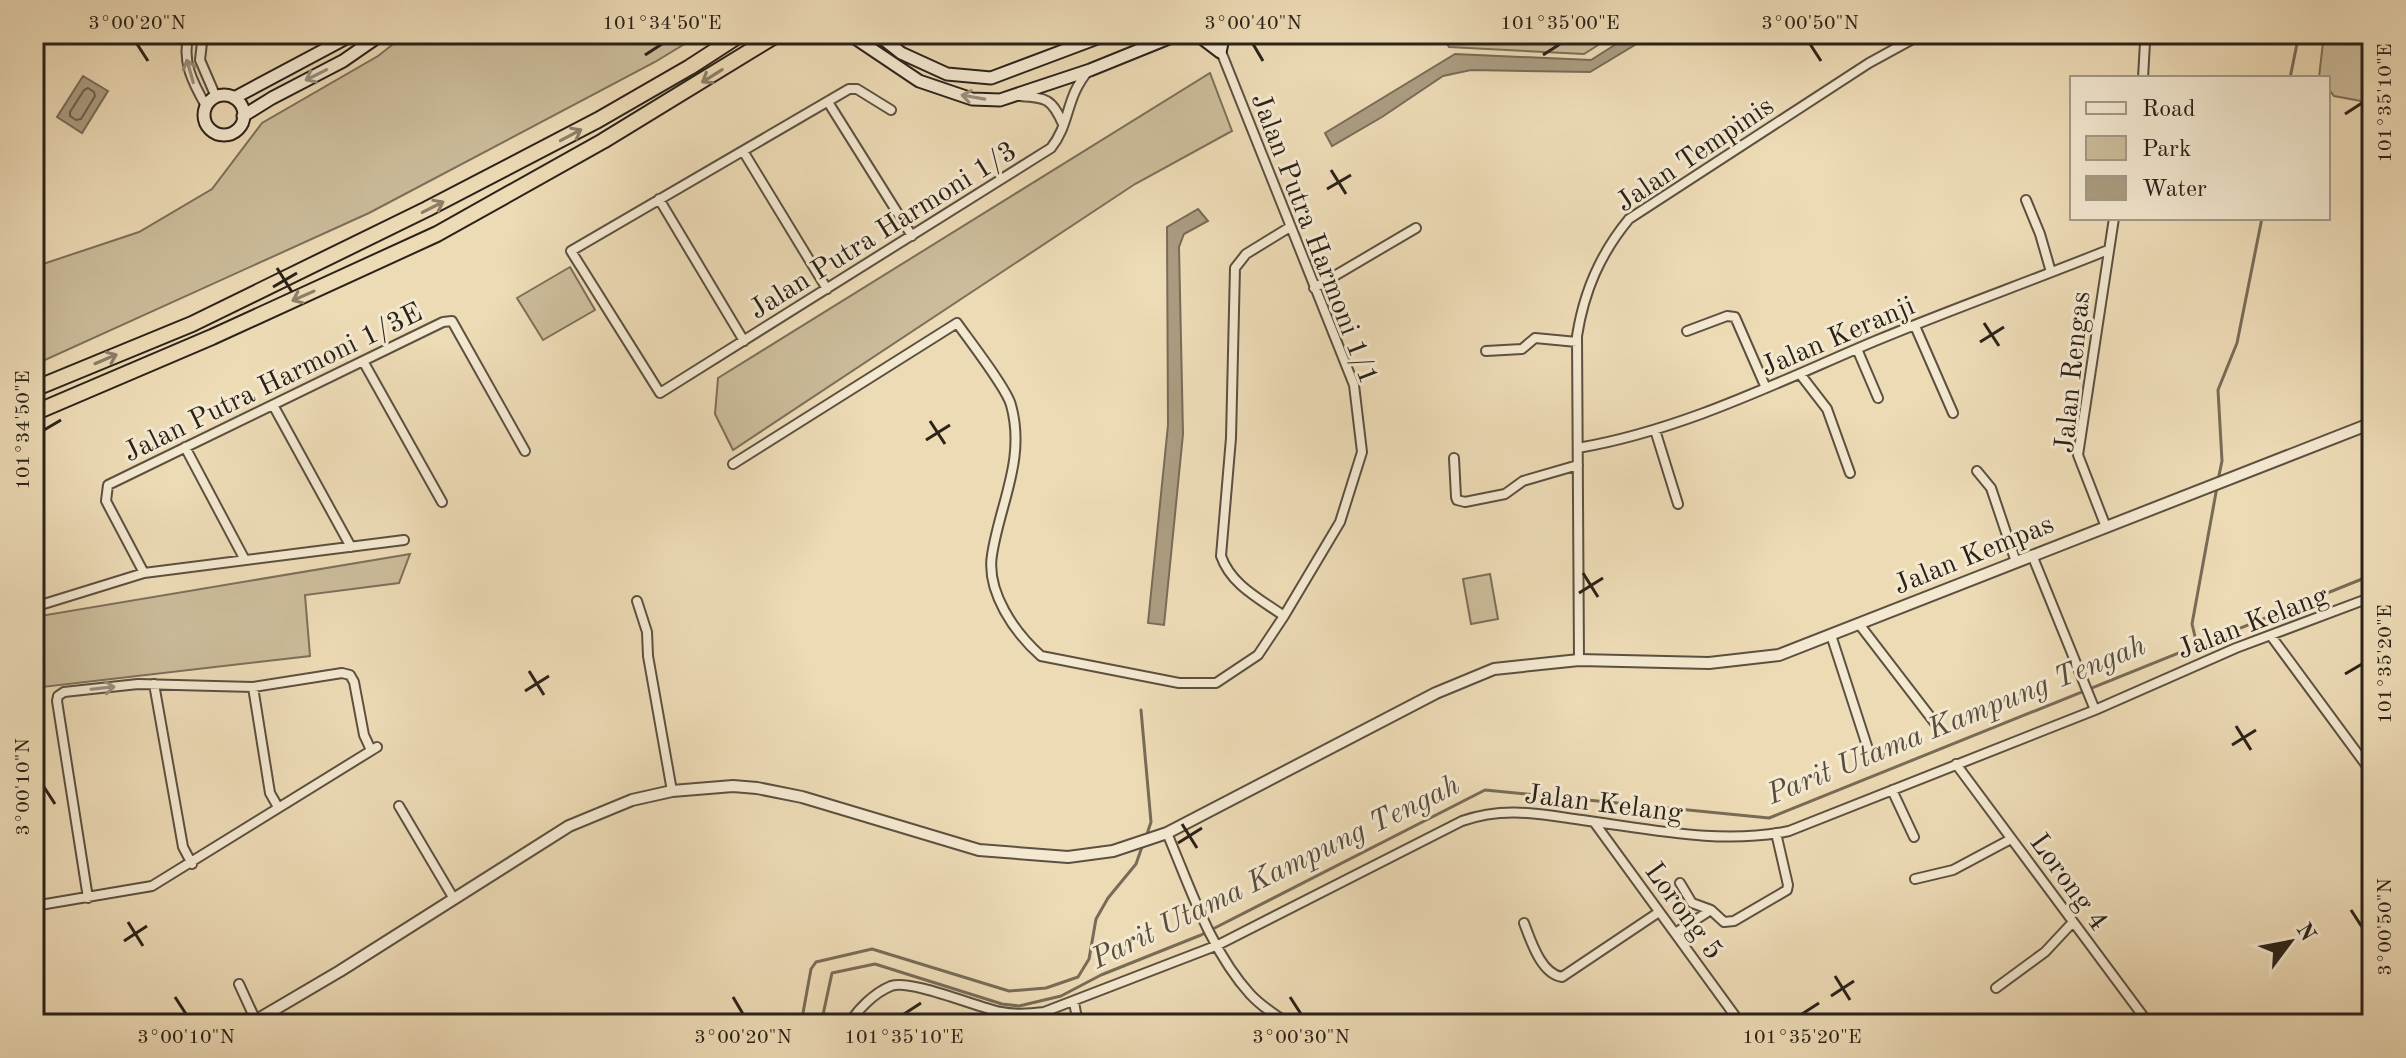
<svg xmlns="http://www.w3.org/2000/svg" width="2406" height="1058" font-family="'Old Standard TT',serif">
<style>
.green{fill:#ccbc9b;stroke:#7c6f5a;stroke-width:2}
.water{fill:#ab9c81;stroke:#786b57;stroke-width:2}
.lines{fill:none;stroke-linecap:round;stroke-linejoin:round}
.shore{stroke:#6b5f4d;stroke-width:2}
.stream{stroke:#786b57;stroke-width:3}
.minor-casing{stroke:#5c5040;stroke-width:12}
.tertiary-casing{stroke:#5c5040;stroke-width:14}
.secondary-casing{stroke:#2b2219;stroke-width:15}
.motorway-casing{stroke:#2b2219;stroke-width:18}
.minor{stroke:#f3e8d0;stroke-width:8}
.tertiary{stroke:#f3e8d0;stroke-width:10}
.secondary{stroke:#f3e8d0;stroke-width:11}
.motorway{stroke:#eddbb6;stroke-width:14}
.oneway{stroke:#998f7e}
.oneway2{stroke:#8c7e68}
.ticks{fill:none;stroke:#2b2219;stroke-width:3}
.labels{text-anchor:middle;stroke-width:6;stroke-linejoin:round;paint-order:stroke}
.street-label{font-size:28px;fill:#2b2219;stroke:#f3e8d0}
.water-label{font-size:30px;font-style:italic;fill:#584d3d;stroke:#f3e8d0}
.neatline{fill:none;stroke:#2b2219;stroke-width:3}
.ticks-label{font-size:20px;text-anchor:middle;fill:#2b2219}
</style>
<rect width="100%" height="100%" fill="#eddbb6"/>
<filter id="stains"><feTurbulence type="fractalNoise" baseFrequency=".0025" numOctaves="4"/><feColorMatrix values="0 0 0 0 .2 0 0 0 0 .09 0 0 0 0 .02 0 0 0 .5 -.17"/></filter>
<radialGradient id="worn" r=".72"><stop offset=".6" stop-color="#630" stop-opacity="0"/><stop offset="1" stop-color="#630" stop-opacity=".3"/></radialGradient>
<!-- green -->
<path class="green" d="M406,34H701L655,62L369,213L34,365V267L139,232L212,189L262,123L378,56Z
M1441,34H1602L1606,40L1584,54L1449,47Z
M2324,34H2372V103L2334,96L2328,88V78L2319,77Z
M1210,73L1232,131L1135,184L733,450L715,414L718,378Z
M570,267L595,310L543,340L517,298Z
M410,554L399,583L305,595L310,656L34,688V617Z
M1490,574L1498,619L1471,624L1463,579Z"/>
<!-- water -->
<path class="water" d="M1632,34H1653L1590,72L1471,70L1443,76L1382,117L1332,146L1325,133L1455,54L1591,60Z
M83,76L108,91L82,133L57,117Z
M1198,209L1208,221L1184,234L1179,247L1183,434L1164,625L1148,623L1168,425L1167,227Z"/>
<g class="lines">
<!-- shore -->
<path class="shore" d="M88,88L94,92L95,96L81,119L76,120L70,116V112L84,90Z"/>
<!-- stream -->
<path class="stream" d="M2290,78L2299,34
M2218,480L2222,461L2218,390L2237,343L2262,218
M2197,645L2192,624L2217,487
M1141,710L1151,822L1146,837
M801,1024L811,969L816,962L872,949L1009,991L1046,988L1078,977L1089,959L1096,919L1108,898L1136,864L1143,844
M821,1024L832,973L875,964L1002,1004L1019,1006L1061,996L1101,975L1201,935L1485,790L1769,818L2372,575"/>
<!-- minor casing -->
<g class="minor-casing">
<path id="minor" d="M189,34C181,61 193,83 206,106
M203,34L200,60L216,97
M2142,34L2145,42L2143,78
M1019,96C1047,98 1051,98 1063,124
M828,102L912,236
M891,110L857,89H849L571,251L660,393L1051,148C1071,123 1065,97 1089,70
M743,151L827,289
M659,199L744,341
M2026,200L2040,234L2051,272
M1314,288L1416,228
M1915,326L1953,413
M1687,331L1727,316L1735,317L1766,388
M1857,349L1878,398
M1486,351L1522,349L1535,338L1577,342
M363,361L442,502
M1800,374L1827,409L1850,473
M273,405L351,547
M2369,424L2372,384
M1655,430L1678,504
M185,447L245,560
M1578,448C1683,430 1778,382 1875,341C1952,309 2031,281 2108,250
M1454,458L1456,497L1457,500L1465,502L1505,494L1523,481L1578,465
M733,464L957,323C969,340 1007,389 1011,405C1026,459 1000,503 992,555C986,592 1015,633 1041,656L1179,683H1216L1258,655L1284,616L1340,522L1362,452L1354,385L1214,34
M1977,471L1991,488L2016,562
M2106,527L2078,455L2114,218
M2032,555L2095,710
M144,573L106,501L108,485L443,322L452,321L525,451
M637,601L647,632L648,656L672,791
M34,607L144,573L404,540
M1284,616C1260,599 1231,585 1221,556L1231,438L1235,268L1246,254L1290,227
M1859,624L1935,723
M1831,635L1868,749
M2271,636L2372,773
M1579,660L1577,336C1584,291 1600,254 1629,219L1869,63L1922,34
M154,684L183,847L192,864
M253,687L270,793L278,807
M1956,764L2149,1024
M1892,790L1914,837
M399,806L454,899
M1594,822L1741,1024
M1167,833C1190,887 1210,950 1250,994C1261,1006 1275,1015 1289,1024
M1915,879L1953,870L2011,839
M1680,883L1692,903L1711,910
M88,898L57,701L58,696L64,692L138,684L253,687L342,673L350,675L354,682L364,735L371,750
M34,906L152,886L377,747
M1524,923C1531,941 1541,974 1562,977L1659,912
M1675,933L1711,910L1724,922L1734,921L1787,890L1788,885L1776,833
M239,984L256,1021
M1996,988L2045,952L2073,922
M1074,1002L1078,1024
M849,1024C858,1009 874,993 891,986C911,979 976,1007 1001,1012C1016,1015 1029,1014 1044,1012L1218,945L1462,821C1504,806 1539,814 1582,820C1650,829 1721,845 1789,831L2095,710L2236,648L2372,597"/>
</g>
<!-- tertiary casing -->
<g class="tertiary-casing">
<path id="tertiary" d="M250,1024L340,971L569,826L632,800L672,791L733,786L757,788L802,797L979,850L1068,857L1113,851L1167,833L1436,693L1494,669L1579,660L1709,663L1779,655L2372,423"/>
</g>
<!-- secondary casing -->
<g class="secondary-casing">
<path id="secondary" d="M849,34L919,81L972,99L1000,100L1090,70L1179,34
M877,34L901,53L947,74L991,78L1108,34
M1187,34L1199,36L1220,52L1224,34
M204 115a20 20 0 1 1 40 0a20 20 0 1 1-40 0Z
M234,98L354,34
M243,116L272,98L343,61L382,34"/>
</g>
<!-- motorway casing -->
<g class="motorway-casing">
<path id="motorway" d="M34,389L192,324L427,209L598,120L690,67L741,34
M34,413L212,337L437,234L603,141L778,34"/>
</g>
<!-- minor -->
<use href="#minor" class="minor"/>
<!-- tertiary -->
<use href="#tertiary" class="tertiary"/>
<!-- secondary -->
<use href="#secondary" class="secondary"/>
<!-- motorway -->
<use href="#motorway" class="motorway"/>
</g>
<!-- one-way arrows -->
<defs><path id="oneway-shaft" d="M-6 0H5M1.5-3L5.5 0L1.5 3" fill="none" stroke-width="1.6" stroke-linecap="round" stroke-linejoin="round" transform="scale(2)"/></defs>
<g class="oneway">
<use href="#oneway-shaft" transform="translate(190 71) rotate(-106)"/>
<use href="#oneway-shaft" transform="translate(316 75) rotate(153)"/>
<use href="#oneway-shaft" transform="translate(973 97) rotate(-170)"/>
<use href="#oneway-shaft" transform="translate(103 688) rotate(-6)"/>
</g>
<g class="oneway2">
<use href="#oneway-shaft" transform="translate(712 76) rotate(148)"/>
<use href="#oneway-shaft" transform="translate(571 135) rotate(-28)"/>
<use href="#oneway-shaft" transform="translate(433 207) rotate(-27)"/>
<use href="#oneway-shaft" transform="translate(303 296) rotate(156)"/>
<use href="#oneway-shaft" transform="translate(106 359) rotate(-23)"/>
</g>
<!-- ticks -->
<path class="ticks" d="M137,44L148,61M1253,44L1263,61M1810,44L1821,61M645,55L662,44M1543,55L1560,44M2345,114L2362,103M1331,170L1346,194M1327,189L1351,175M277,268L292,292M273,287L297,273M1984,323L1999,346M1980,342L2004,327M930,421L945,444M44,430L61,420M926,440L950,425M1583,573L1598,597M1579,593L1603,578M529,671L544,695M2345,674L2362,664M525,691L549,676M2236,726L2251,750M2232,745L2256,730M44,787L55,804M1182,824L1197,848M1178,843L1202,828M2351,910L2362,927M128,922L143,946M124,941L147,926M1835,976L1850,1000M1831,996L1854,981M175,997L186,1014M733,997L743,1014M1290,997L1301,1014M904,1014L921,1003M1802,1014L1819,1003"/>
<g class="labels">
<!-- street labels -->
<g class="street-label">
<text transform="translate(1694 153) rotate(-34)" y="10">Jalan Tempinis</text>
<text transform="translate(882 229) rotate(-32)" y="10">Jalan Putra Harmoni 1/3</text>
<text transform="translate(1316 238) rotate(69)" y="10">Jalan Putra Harmoni 1/1</text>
<text transform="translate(1837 335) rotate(-23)" y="10">Jalan Keranji</text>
<text transform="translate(2071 372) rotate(-84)" y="10">Jalan Rengas</text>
<text transform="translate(272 381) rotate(-26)" y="10">Jalan Putra Harmoni 1/3E</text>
<text transform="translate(1973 553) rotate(-22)" y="10">Jalan Kempas</text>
<text transform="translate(2252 621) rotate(-21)" y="10">Jalan Kelang</text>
<text transform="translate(1604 802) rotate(7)" y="10">Jalan Kelang</text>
<text transform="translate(2070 881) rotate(54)" y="10">Lorong 4</text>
<text transform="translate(1685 910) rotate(54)" y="10">Lorong 5</text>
</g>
<!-- water labels -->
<g class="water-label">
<text transform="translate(1956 719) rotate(-22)" y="10">Parit Utama Kampung Tengah</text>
<text transform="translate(1275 871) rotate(-26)" y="10">Parit Utama Kampung Tengah</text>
</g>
</g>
<!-- margin -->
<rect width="2406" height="1058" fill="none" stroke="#eddbb6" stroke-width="88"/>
<!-- legend -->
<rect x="2070" y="76" width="260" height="144" fill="#f3e8d0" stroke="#a39987" stroke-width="2"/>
<rect x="2086" y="102" width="40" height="12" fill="#f3e8d0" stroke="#a39987" stroke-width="2"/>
<text x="2142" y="116" font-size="24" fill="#2b2219">Road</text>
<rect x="2086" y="136" width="40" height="24" fill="#ccbc9b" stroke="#a39987" stroke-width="2"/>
<text x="2142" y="156" font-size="24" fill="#2b2219">Park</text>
<rect x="2086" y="176" width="40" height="24" fill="#ab9c81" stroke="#a39987" stroke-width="2"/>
<text x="2142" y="196" font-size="24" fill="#2b2219">Water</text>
<!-- north arrow -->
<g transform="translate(2290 942) rotate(58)" stroke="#f3e8d0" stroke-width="6" paint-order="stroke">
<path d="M0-6L14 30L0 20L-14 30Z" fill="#2b2219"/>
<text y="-12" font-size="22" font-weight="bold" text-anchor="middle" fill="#2b2219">N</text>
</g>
<rect x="44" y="44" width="2318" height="970" class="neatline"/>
<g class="ticks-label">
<text x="137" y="29">3°00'20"N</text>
<text x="662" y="29">101°34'50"E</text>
<text x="1253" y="29">3°00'40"N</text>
<text x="1560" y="29">101°35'00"E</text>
<text x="1810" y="29">3°00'50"N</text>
<text transform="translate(2384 103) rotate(-90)" y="7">101°35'10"E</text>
<text transform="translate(22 430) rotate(-90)" y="7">101°34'50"E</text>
<text transform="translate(2384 664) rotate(-90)" y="7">101°35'20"E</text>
<text transform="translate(22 787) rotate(-90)" y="7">3°00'10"N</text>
<text transform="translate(2384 927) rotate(-90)" y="7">3°00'50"N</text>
<text x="186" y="1043">3°00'10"N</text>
<text x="743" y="1043">3°00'20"N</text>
<text x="904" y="1043">101°35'10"E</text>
<text x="1301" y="1043">3°00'30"N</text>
<text x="1802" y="1043">101°35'20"E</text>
</g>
<rect width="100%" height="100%" filter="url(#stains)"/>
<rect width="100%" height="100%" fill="url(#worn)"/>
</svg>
